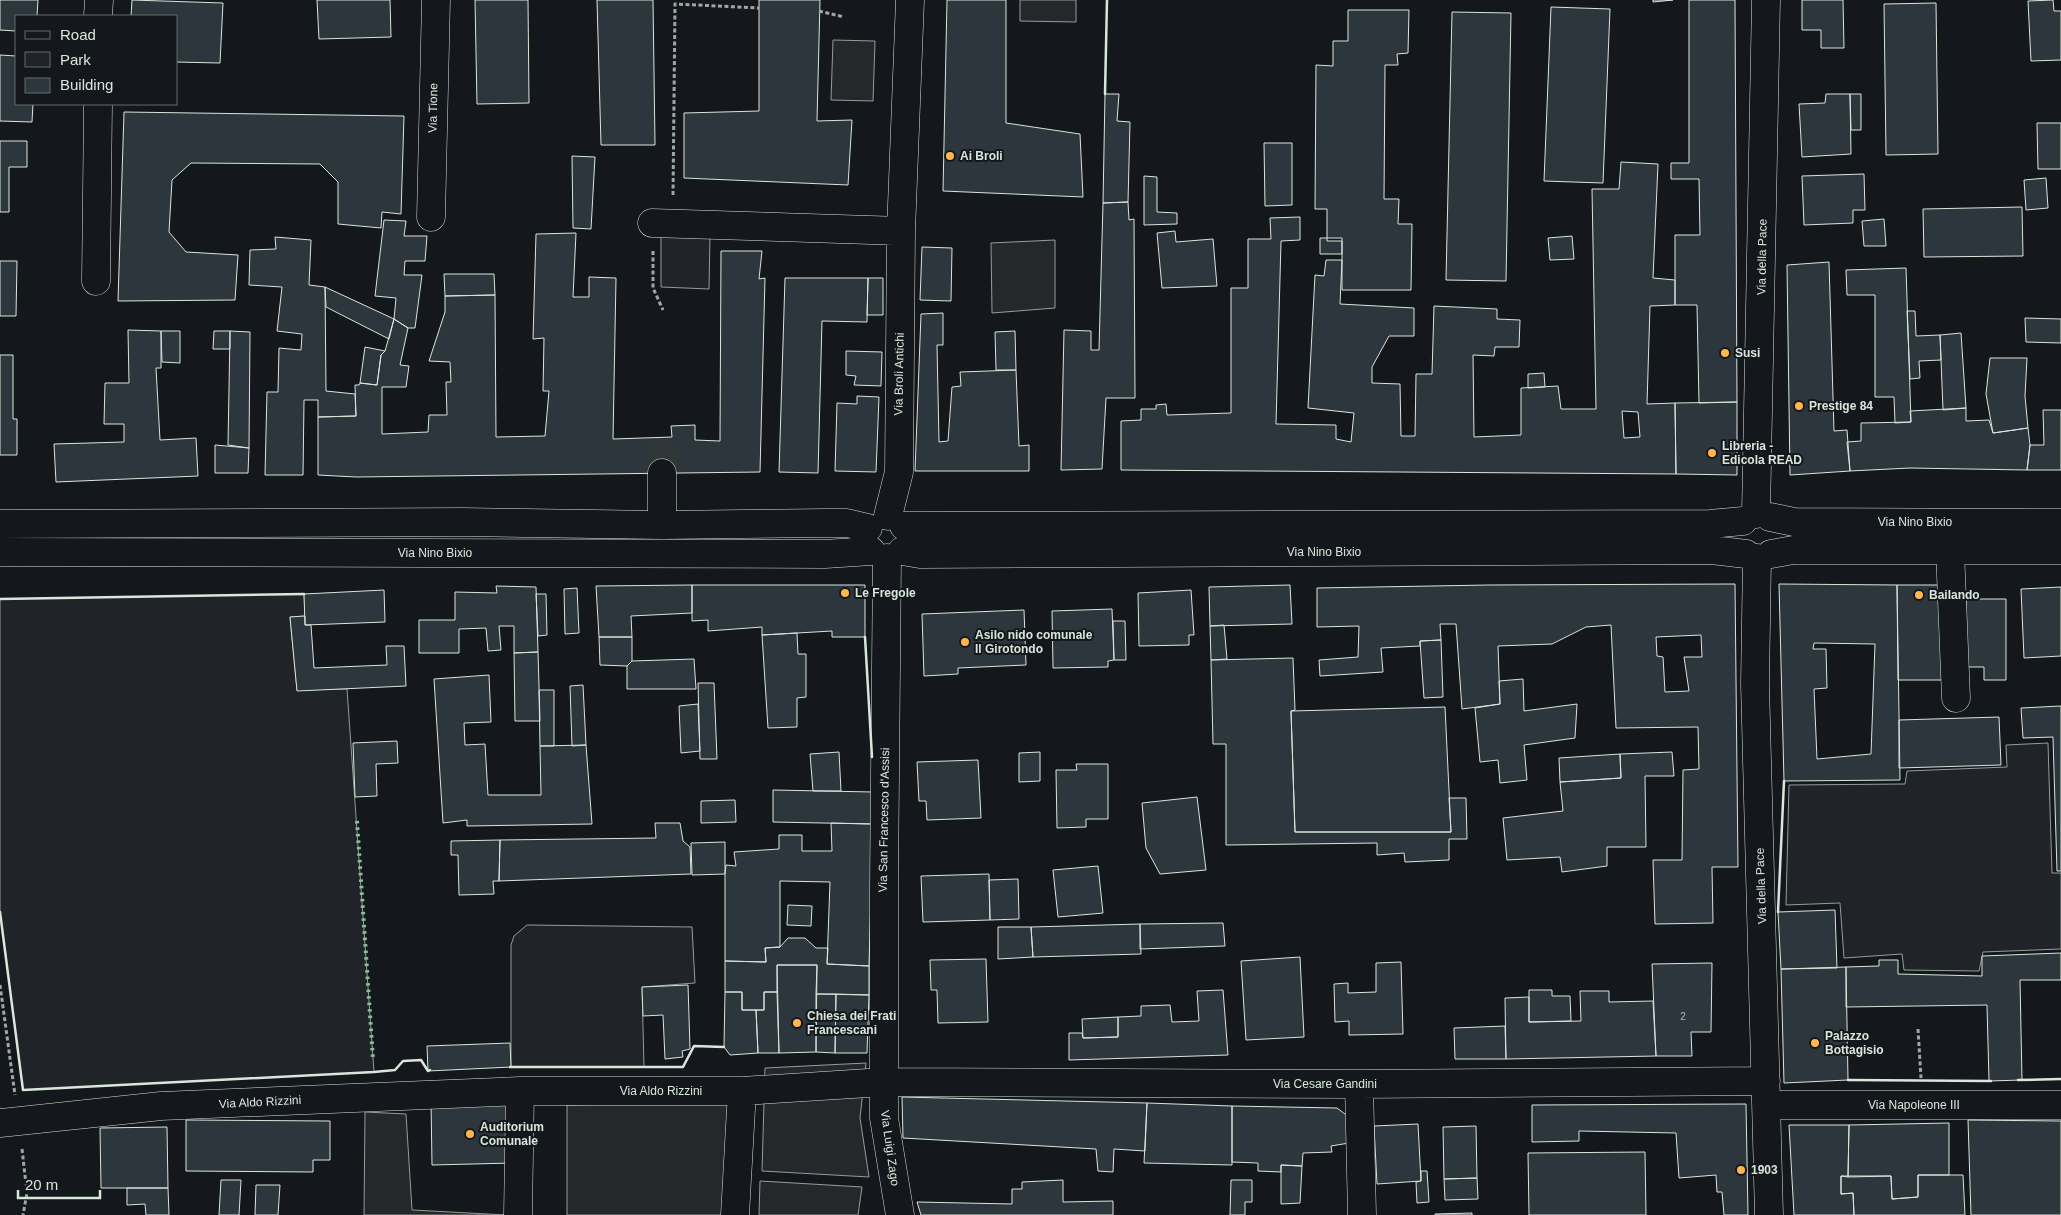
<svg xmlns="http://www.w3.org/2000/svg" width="2061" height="1215" font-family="Arial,sans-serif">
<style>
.green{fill:#202428;stroke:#939e99}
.parking{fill:#24282b;stroke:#939e99}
.building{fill:#2c363c;stroke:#d8e6dc;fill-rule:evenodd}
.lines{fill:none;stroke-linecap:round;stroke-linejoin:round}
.minor-tunnel{stroke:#313739;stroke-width:28;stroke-dasharray:28 14;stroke-linecap:butt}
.minor-casing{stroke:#d8e6dc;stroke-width:29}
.path{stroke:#9da8a2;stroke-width:3;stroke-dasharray:4 2.5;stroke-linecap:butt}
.minor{stroke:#14181c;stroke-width:28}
.hedge{stroke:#8ac095;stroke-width:4;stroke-dasharray:2.5 4;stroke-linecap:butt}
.wall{stroke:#d8e6dc;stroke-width:2.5}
.poi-dot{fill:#ffb74d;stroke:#14181c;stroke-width:2}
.labels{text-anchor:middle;stroke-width:4;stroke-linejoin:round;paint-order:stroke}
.number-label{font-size:10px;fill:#adbab4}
.street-label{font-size:12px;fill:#d8e6dc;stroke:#14181c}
.poi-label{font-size:12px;font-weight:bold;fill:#d8e6dc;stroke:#14181c;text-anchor:start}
</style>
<rect width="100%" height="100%" fill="#14181c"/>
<!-- green -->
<path class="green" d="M661,236H710L709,289L661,287Z
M304,594L305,616L290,617L297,690L347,689L374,1072L23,1090L0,912V599Z
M2048,743L2052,873H2061V949L1983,952L1979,971L1904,970L1902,954L1844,958L1840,903L1786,905L1789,785L1905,784L1907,771L2007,767L2006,745Z
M527,925L692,927L695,983L642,987L644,1067H511V945L514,936Z"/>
<!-- parking -->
<path class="parking" d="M1020,0H1076V22L1020,21Z
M833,40L875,41L873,101L831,100Z
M1055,240V308L992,313L991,243Z
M866,1063L860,1118L869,1177L762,1171L765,1068Z
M731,1102L728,1215H567V1105Z
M365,1112L406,1114L412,1210L507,1215H364Z
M760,1181L862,1187L858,1215H759Z"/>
<!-- building -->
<path class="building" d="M0,0H38L37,16H16V31L0,30Z
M132,0L223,3L220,63L176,62V16H131Z
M317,0H390L391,37L319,39Z
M475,0H528L529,103L477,104Z
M597,0H653L655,145H601Z
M759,0H820L817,121L852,120L848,185L684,178V113L759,111Z
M947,0H1006V123L1080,134L1083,197L943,191Z
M1653,0H1673L1653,2Z
M1689,0H1735L1737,402L1699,403L1697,305H1675V235H1700L1699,179H1671V163H1689Z
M1802,0H1843L1844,48H1821V30H1802Z
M2053,0L2054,11H2061V60L2031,61L2028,1Z
M1936,3L1938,154L1886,155L1884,4Z
M1551,7L1610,9L1603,183L1544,181Z
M1348,10H1409L1408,53L1397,54L1398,65H1385L1384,199H1399L1398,224H1412L1411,290H1342V241H1327V209H1315L1316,65L1333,66V41H1348Z
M1452,12L1511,13L1506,281L1446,280Z
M0,55L16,56V104H33L32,122L0,121Z
M1105,94H1119L1117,121L1130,122L1128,202L1103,203Z
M1826,94H1850L1851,154L1802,157L1799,104L1825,103Z
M1850,94H1861V130H1851Z
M124,112L404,116L401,214L382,212L381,228L338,224V182L320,164L191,163L172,180L169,232L186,252L238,255L235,300L118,301Z
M2037,123H2061V169H2038Z
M0,141H27V167H9V212H0Z
M1264,143H1292V205L1265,206Z
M572,156L595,157L591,229L573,228Z
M1621,162L1658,164L1653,278L1675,280V305L1650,306L1647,404L1675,403L1676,474L1121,470V421L1141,420V409H1156V405L1166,404L1167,415L1231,413V288H1248V239H1271L1270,218L1300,217V240L1281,241L1276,424L1336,425V439L1351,442L1354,413L1308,408L1315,275L1324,276L1326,260H1342L1340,304L1414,308V336H1389L1372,367V383L1400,384L1401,436H1415L1416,374H1432L1434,306L1497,309V319L1520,320L1519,347H1495L1494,356L1473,355L1474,437L1521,435V388L1558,386L1561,409H1596L1592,189H1619ZM1622,411L1638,412L1640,437L1624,438Z
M1864,174L1865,210H1853V223L1804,225L1802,176Z
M1144,176L1157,177V212L1177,213V224L1144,225Z
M2046,178L2048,208L2026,210L2024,180Z
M1128,202L1129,220L1134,219L1135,398H1106L1102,469L1061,470L1064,330L1091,331V350H1099L1103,203Z
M2022,207L2023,256L1924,257L1923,209Z
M1884,219L1886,246H1864L1862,221Z
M384,220L406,221L404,236H427L425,261H405L404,275H422L415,328H408L394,319L396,298L375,296Z
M1175,231L1176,242L1213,239L1217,286L1162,288L1157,233Z
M576,233L573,297H589V277L616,278L613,439L672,437L671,426L695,425V440L720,441L721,251H762L759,279L765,278L760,472L356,477L318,475V417L356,416L355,385H359L360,383L377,385L381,355L385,351L394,319L408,328L400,365L409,366L406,387H382V434L428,432L429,415H447L446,382H451L450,362L429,361L445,312V296L495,295L496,437L545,436L549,391H543L544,338L533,339L536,234Z
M1572,236L1574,259L1550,260L1548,238Z
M275,237L311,240L309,285L325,287L326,391L355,394L356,416L318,417V400H304L303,475H265L267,392H278L279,348L301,350L302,334L277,331L282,287L249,285L250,250L276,249Z
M1320,238H1342V254H1320Z
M922,247L952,248L951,301L920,300Z
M0,261H17L16,316H0Z
M1829,262L1834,431L1847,430L1850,471L1790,475L1787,265Z
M1906,268L1911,422L1895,423L1894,397H1875V295H1847L1846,270Z
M444,274H494L495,295L445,296Z
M785,278H868L867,322L822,321L818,473L779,472Z
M868,278H883V315H867Z
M325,287L394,319L389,339L326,307Z
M1907,311H1915L1916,336L1940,335L1941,360L1919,361L1920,378L1910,379Z
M943,313V345H937L939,442L948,441L952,387L961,386L960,372L1016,370L1019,446L1029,445V471H915L921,314Z
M2025,318L2061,319V343L2026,342Z
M128,330L161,331V368H156L160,440L196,438L198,476L56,482L54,444L124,442V424H104L105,383H129Z
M161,331H180V363L162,362Z
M214,331H230V349H213Z
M230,331L250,332L249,448L228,445Z
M1015,331L1016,370H996L995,332Z
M1961,333L1966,408L1943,410L1940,335Z
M365,347L385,351L381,355L377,385L360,383Z
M846,351L882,352L881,386L854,385L856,376L846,375Z
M0,355H13V419H17V455H0Z
M1990,358H2027L2025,396L2028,428L1993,433L1986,394Z
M1544,373L1545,387L1528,388V374Z
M857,396L879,397L876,472L835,471L837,403L857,404Z
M1737,402V475L1676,474L1675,403Z
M1966,408V421L1989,420L1993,433L2028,428L2030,445L2027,470L1910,468L1850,471L1847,442L1861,441V423L1911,422L1910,411Z
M2043,410H2061V470H2027L2030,445H2044Z
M215,445L249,448L248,473H215Z
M1735,584L1738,867H1712L1713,923L1655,924L1653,860H1682L1683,770L1699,769L1698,727L1616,728L1611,625L1586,627L1552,644L1498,646L1500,704L1462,709L1456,624H1440L1441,640L1420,641V646L1381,648L1383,672L1320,676L1319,660L1358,657L1359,626L1317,627V588L1489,585ZM1701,635L1702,657H1684L1689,691L1665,692L1663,657L1657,656L1656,637Z
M1779,584L1897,585L1900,780L1784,781ZM1814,643L1875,644L1871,754L1817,759L1814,689L1827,688L1826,649H1813Z
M692,585H865V637H832V631L762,635V627L708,631V620L692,621Z
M692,585V613L631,616L632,637H599L596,586Z
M1290,585L1292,624L1210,626L1209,587Z
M1897,585H1940L1942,680H1898Z
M496,586L536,587L538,652L514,653V626H499L501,650L488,651L486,628L459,629V653H419V620H455V592L497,593Z
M2061,587V656L2024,658L2021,589Z
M577,588L579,633L565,634L564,589Z
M384,590L385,622L305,625L304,594Z
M1191,590L1194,635H1189V645L1139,646L1138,593Z
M536,594H546L547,635L538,636Z
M1966,599H2006V680H1984V667H1966Z
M1112,609L1114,660L1108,661V667L1053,668L1052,611Z
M1024,610L1026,665L958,668V674L924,676L922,614Z
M305,616V625H311L314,668L387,665L386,646H404L406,686L297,691L290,617Z
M1113,621H1125L1126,660H1114Z
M1224,625L1227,659L1211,660L1210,626Z
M797,633L798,654H806V697L797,698V727L768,728L762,635Z
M599,637H632V661L627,666L600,665Z
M1441,640L1443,697L1424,698L1420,641Z
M538,652L540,721H515L514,653Z
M1293,658L1295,710L1291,711L1295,832H1451L1449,798H1466L1467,839H1449V860L1405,862L1404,853L1377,855V843L1226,845V744H1213L1211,660Z
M694,659L696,689H627V666L632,661Z
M489,675L491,722L464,723L465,745L485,744L488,795H541L540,746L586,745L592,824L467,826V820L443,823L434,679Z
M1523,679L1524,711L1577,704L1575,738L1524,745L1527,780L1500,783L1498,760L1480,762L1475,708L1500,704L1499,681Z
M698,683H714L717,759H700Z
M583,685L586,745L572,746L570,686Z
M539,690H554V746H540Z
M698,704L700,751L681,753L679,706Z
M2061,706V871H2057L2053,737L2023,738L2021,708Z
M1445,707L1451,832H1295L1291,711Z
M1999,717L2001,765L1899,768V720Z
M397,741L398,763L376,764L377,796L355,797L353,743Z
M839,752L841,791H813L810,754Z
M1040,752V781L1019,782V753Z
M1672,752L1674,776H1645L1646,847H1607V866L1562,872L1560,857L1507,860L1503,818L1563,811L1560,782L1621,778L1620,754Z
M1620,754L1621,778L1560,782L1559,758Z
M978,760L981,818L927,820L926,801H919L917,762Z
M1076,764H1108V819H1086V827L1057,828L1056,770H1077Z
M773,790L873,792V824L773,822Z
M1197,797L1206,870L1160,874L1146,848L1142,803Z
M735,800L736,822L701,823V801Z
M655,823H680L683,841L690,847L691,874L499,881L500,840L656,838Z
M831,823L873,824L869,966L827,964L830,882L780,881V947L765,948L766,962L725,961V874L726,865L736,866L734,852L779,849V835H802V851H832Z
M500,840L499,881H493L494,894L459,895L458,855H451V841Z
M725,842V874L692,875L691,843Z
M1098,866L1103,913L1058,917L1053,870Z
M989,874L990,920L923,922L921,876Z
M1018,879L1019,919L990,920L989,880Z
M788,905L812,906L811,926L787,925Z
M1835,910L1837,968L1781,969L1778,912Z
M1223,923L1225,946L1140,949V924Z
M1140,924L1141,954L1033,957L1031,927Z
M998,927H1031L1033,957L998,959Z
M788,938H805L816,948H828L827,964L869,966V995L816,994L817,965H777V992H764V1010H742V992H725V961L766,962L765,948L780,947Z
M2061,953V980H2020L2022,1080L1989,1081L1987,1005L1846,1007V967L1879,966V960H1898V974L1982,976V956Z
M1300,957L1304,1037L1246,1040L1241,961Z
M986,959L988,1022L938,1023L937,990H931L930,960Z
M1401,962L1403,1034L1349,1035V1021L1335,1022L1334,984L1348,983V993L1376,992V963Z
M1712,963L1711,1032H1691L1692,1056H1656L1652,964Z
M777,965H817L816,1052L779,1053Z
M1846,967L1848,1080L1784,1083L1781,969Z
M688,985L690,1049L682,1051L683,1057L665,1059L663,1015L643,1016L642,987Z
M1223,990L1228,1055L1069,1060V1033H1082L1083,1038L1118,1037V1017L1141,1016V1006L1170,1005L1172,1022L1199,1021L1197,991Z
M1529,990H1552V996H1570L1571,1021L1529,1022Z
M1580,991H1609V1002L1653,1001L1656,1056L1506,1059L1505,998L1529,997V1022L1581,1021Z
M725,992H742V1010H756L758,1053L730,1055L724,1047Z
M764,992H777L779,1053H758L756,1010H764Z
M816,994H836L835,1053L816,1052Z
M836,994L869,995L867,1053H835Z
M1118,1017V1037L1083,1038L1082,1019Z
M1505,1026L1506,1059H1455L1454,1028Z
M510,1043L511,1067L428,1071L427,1046Z
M902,1097L1147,1103L1145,1151L1114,1149L1113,1172L1098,1171L1096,1149L903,1138Z
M512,1100L513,1163L432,1165L431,1101Z
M1147,1103L1232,1106V1165L1144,1163Z
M1746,1104L1748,1215H1724L1722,1192H1717L1716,1175L1679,1178L1676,1133L1579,1131V1141L1532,1142V1105Z
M1232,1106L1337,1108L1349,1117V1143L1331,1146L1332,1152L1303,1153L1302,1166L1281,1165V1172L1258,1171V1163L1232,1162Z
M186,1120L330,1121V1160H313V1172L186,1171Z
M1968,1120L2061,1121V1215H1971Z
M1949,1123V1175H1918V1197L1892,1199L1891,1176L1848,1177L1849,1125Z
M1418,1124L1421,1181L1377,1184L1374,1126Z
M1789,1125H1849L1848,1177L1841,1176V1194L1853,1193L1854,1215H1794Z
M1476,1126L1477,1178L1444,1179L1443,1127Z
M167,1127L168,1188H101L100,1128Z
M1645,1152L1646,1215H1529L1528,1153Z
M1281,1165L1302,1166L1300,1203L1281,1204Z
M1421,1171H1427L1429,1202L1417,1203L1416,1182L1421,1181Z
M1918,1175H1963L1965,1215H1854L1853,1193L1841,1194V1176H1891L1892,1199L1918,1197Z
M1477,1178L1478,1199L1445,1200L1444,1179Z
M221,1180H241L239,1215H219Z
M1063,1180V1202L1113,1201V1215H921L917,1202L1012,1204V1189H1022V1182Z
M1231,1180H1252V1202H1245V1215H1230Z
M256,1185H280L278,1215H255Z
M127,1188H168L169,1215H146L145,1204L127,1205Z
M1472,1213V1215H1435V1214Z"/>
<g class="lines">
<!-- minor-tunnel -->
<path class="minor-tunnel" d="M662,473L663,437"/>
<!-- minor casing -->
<g class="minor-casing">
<path id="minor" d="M98,16L99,0
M431,217L436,0
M652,223L901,231
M96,281L98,104
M1756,514L1766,0
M888,516L899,472L901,231L910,0
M1770,517L1794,522L2061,523
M0,524L462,522L662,525L825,523H847L868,528
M662,525V473
M904,526L1710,524L1743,521
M1950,550L1956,698
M902,551L920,554L1712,550L1746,554
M0,552L825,554L871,551
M1771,554L1793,550H2061
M887,558L884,885V1118L900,1215
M1757,558L1755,684L1769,1215
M1359,1084L1362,1215
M742,1091L884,1082L1359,1084L1766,1081
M1767,1105H2061
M0,1123L161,1106L520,1091H742L735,1215
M518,1215L520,1091"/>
</g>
<!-- path -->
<path class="path" d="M819,11L844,17
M673,195L675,4L759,8
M653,251V288L663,310
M0,985L15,1095
M1918,1029L1921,1078
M22,1149L27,1193L23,1215"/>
<!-- minor -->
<use href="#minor" class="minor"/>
<!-- hedge -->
<path class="hedge" d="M357,821L373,1059"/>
<!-- wall -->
<path class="wall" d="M1105,94L1107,0
M0,599L304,594
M865,637L872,757
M0,912L23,1090L374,1072L395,1070L403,1061L421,1060L428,1071L430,1070
M1778,912L1784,781
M510,1067H683L694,1046L724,1047
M1848,1080L1991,1081
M2018,1080L2061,1079"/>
</g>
<!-- markers -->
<g class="poi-dot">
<circle cx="950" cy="156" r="5"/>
<circle cx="1725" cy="353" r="5"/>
<circle cx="1799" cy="406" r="5"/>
<circle cx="1712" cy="453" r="5"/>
<circle cx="845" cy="593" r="5"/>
<circle cx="1919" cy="595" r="5"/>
<circle cx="965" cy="642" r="5"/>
<circle cx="797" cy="1023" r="5"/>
<circle cx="1815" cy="1043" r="5"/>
<circle cx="470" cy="1134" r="5"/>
<circle cx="1741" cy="1170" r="5"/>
</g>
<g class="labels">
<!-- number labels -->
<g class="number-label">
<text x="1683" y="1020">2</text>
</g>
<!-- street labels -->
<g class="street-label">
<text transform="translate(433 108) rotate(-89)" y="4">Via Tione</text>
<text transform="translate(1762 257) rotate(-89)" y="4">Via della Pace</text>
<text transform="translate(899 374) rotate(-89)" y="4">Via Broli Antichi</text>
<text x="1915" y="526">Via Nino Bixio</text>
<text x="1324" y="556">Via Nino Bixio</text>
<text x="435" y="557">Via Nino Bixio</text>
<text transform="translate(884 820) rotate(-89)" y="4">Via San Francesco d'Assisi</text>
<text transform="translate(1761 886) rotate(-92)" y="4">Via della Pace</text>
<text x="1325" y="1088">Via Cesare Gandini</text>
<text x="661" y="1095">Via Aldo Rizzini</text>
<text transform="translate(260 1102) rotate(-3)" y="4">Via Aldo Rizzini</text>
<text x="1914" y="1109">Via Napoleone III</text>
<text transform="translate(890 1148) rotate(82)" y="4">Via Luigi Zago</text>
</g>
<!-- poi labels -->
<g class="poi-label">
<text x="960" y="160">Ai Broli</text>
<text x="1735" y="357">Susi</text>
<text x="1809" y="410">Prestige 84</text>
<text x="1722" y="450">Libreria -<tspan x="1722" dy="14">Edicola READ</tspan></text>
<text x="855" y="597">Le Fregole</text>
<text x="1929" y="599">Bailando</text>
<text x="975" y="639">Asilo nido comunale<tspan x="975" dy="14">Il Girotondo</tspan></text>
<text x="807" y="1020">Chiesa dei Frati<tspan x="807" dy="14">Francescani</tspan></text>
<text x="1825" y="1040">Palazzo<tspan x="1825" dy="14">Bottagisio</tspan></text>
<text x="480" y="1131">Auditorium<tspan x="480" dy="14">Comunale</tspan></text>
<text x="1751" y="1174">1903</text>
</g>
</g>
<!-- legend -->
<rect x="15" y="15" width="162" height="90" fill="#14181c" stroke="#626a69"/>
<rect x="25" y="31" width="25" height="8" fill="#14181c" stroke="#626a69"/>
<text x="60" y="40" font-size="15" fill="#d8e6dc">Road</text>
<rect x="25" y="52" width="25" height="15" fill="#202428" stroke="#626a69"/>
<text x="60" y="65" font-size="15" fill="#d8e6dc">Park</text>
<rect x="25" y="78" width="25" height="15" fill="#2c363c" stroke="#626a69"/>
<text x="60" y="90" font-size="15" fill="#d8e6dc">Building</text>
<!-- scale -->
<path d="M18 1190v8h82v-8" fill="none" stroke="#d8e6dc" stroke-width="2.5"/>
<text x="25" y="1190" font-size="15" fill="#d8e6dc" stroke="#14181c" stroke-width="4" paint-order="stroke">20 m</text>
</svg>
